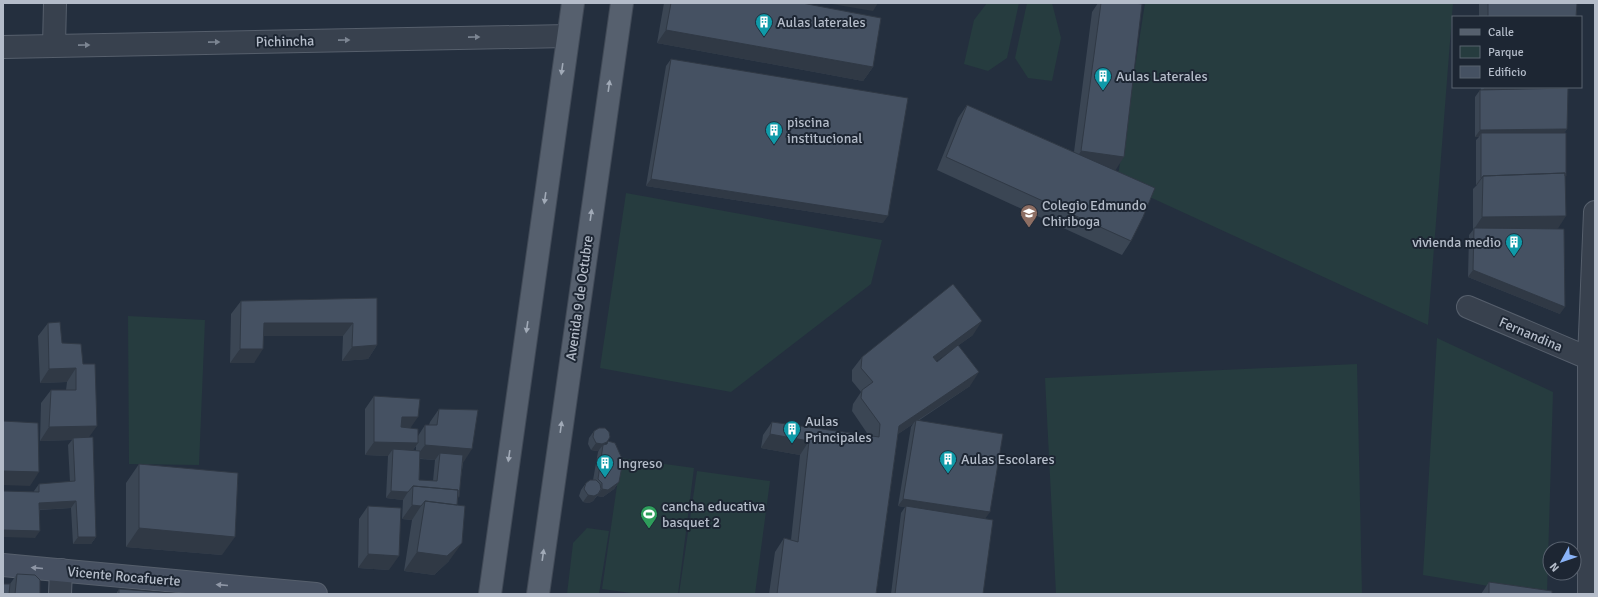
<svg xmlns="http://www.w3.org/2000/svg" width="1598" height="597" font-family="Signika,sans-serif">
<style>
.green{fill:#263c3f}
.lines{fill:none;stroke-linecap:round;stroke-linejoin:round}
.street-casing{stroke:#565f6c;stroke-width:24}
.secondary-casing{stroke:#565f6c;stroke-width:24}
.primary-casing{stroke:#414a57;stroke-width:24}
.street{stroke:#38414e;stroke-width:22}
.secondary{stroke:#465061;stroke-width:22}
.primary{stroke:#56606e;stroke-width:22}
.wall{fill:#3b4654;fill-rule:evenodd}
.shaded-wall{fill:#303945}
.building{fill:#455162;stroke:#303945}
.oneway{fill:#7c8592}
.oneway2{fill:#a1aab7}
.oneway3{fill:#8e96a5}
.labels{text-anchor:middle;stroke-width:4;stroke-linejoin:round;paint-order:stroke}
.poi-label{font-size:14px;fill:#b4bcc9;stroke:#1d2633;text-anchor:start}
.street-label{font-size:14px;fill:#b4bcc9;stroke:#1d2633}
</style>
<rect width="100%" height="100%" fill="#242f3e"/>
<!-- green -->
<path class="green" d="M987,3H1019L1007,58L988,71L964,64L974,20Z
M1027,3H1052L1061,38L1052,81L1028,78L1015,58Z
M1145,3H1453L1428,325L1117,182Z
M626,193L882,240L871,284L731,392L600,368Z
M128,316L205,320L199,465L129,464Z
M1437,338L1553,392L1547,594H1537L1423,575Z
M1357,364L1362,594H1056L1045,378Z
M621,458L694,468L678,594H638L602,589Z
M697,471L770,481L755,594H679Z
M587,528L609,531L599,594H567L573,543Z"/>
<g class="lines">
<!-- street casing -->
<g class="street-casing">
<path id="street" d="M54,45L55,3
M3,47L567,36
M1468,307L1595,361
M60,594L61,570
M1589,594V359L1595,212"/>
</g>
<!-- secondary casing -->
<g class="secondary-casing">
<path id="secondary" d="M3,565L316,594"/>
</g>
<!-- primary casing -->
<g class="primary-casing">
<path id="primary" d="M490,594L573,3
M538,594L622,3"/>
</g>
<!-- street -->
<use href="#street" class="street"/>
<!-- secondary -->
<use href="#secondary" class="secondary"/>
<!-- primary -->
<use href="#primary" class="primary"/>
</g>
<!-- wall -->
<path class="wall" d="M664,3H802L873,67L863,81L657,43Z
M1098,3H1134L1115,170L1131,241L1122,255L937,170L958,118L967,105L1074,152L1092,12Z
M1479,3H1577L1576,17H1479Z
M671,59L883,223L646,186L666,66Z
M1481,87H1567V129L1564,133L1565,177L1557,229L1560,314L1468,277L1469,235L1473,230V189L1477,185H1476V140L1479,137H1475V97L1480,90H1481Z
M377,298V345L368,359L342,361L343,336H264L254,363H230L231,314L241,301Z
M48,323L62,343L83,364L96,537L91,544H73L71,508L40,510L35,538L34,491L39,484L70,482L68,445L72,440L40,441L41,403L51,390H66L67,382L40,383L38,336Z
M973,335L936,361L970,386L918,421L985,518L983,594H891L901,513L905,507L898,506L911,427L913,424L898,434L876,594H769L775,552L784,538L791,540L800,455L761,448L763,435L772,422L869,436L852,411L853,404L861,392L852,381V370L862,357Z
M374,396L411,428L418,436L425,425H429L430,422L439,409L463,463L449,561L434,575L404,571L412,520L402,519L403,500L386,498L388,456L365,455V409ZM416,446V451L413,450ZM420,459L435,460L433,481L419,480Z
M594,431L605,444L619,482L614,489L603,497L597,496L593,501L589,503L583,502L579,496L581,490L586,483L593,480L598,452L599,450L597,451L591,450L588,444L589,438Z
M139,464L222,555L126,547V483Z
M368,506L389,570L358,568L359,519Z
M17,574L40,594H3Z
M1489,582L1552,594H1481Z
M119,589L185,594H116Z"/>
<!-- shaded-wall -->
<path class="shaded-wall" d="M826,3H878L873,11Z
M666,30L873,67L863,81L657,43Z
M1485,87H1567L1564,91L1480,94Z
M1567,129L1562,136L1481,133L1479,137H1475L1480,130Z
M1081,151L1124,157L1115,171L1072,165Z
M1481,178H1482L1477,185H1476Z
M651,179L888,216L883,223L646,186Z
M1566,216L1557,230L1474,229L1482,217Z
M1473,270L1565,307L1560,314L1468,277Z
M982,321L973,335L924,370L933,357Z
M264,323H353L343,336H254Z
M377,345L368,359L342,361L352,347Z
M240,349H263L254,363H230Z
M76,368L67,382L40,383L49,369Z
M979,372L970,386L915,422L916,420L913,424L889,440L899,426Z
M402,417H418L409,430L392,431Z
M97,426L87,440L73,438L72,440L40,441L49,427Z
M770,434L809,441L800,455L761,448Z
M374,442L418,443L408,457L393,449L388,456L365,455Z
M607,442L602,448L603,445L599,450L597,451L591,450L596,443Z
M425,445L472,449L463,463L439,460L440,453L435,460L415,458Z
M3,471L39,472L30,486L3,485Z
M619,482L614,489L603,497L597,496L602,489Z
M391,491L408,492L403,500L386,498Z
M598,494L593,501L589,503L583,502L588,495Z
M903,499L990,512L985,519L898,506Z
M76,501L71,508L34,510L39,503Z
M412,505L421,506L412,520L402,519Z
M139,528L235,537L222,555L126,547Z
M3,530L40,531L35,538L3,537Z
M78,537H96L91,544H73Z
M462,543L449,561L434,575L404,571L417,552Z
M368,554L399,556L389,570L358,568Z"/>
<!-- building -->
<path class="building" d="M671,3H802L881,18L873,67L666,30Z
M1101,3H1134L1142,4L1124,157L1081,151Z
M1488,3H1577L1576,17H1488Z
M671,59L908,98L888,216L651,179Z
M1568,88L1567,129L1480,130V90Z
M967,105L1155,188L1143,217L1131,241L946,157Z
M1481,133H1566V176H1565V173L1483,176L1482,178H1481Z
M1565,173L1566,216L1482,217L1483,176Z
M1474,228L1564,229L1565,307L1473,270Z
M953,284L982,321L933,357L937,362L958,345L979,372L899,426L876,594H777L784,538L798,542L809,441L770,434L772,422L879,437L880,424L861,398L862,390L873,382L861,368L862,357Z
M377,298V345L352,347L353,323H264L263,349H240L241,301Z
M60,322L62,343L81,344L83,364H95L97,426L49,427L51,390H76V368L49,369L48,323Z
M374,396L420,399L418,417H402L401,427L418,429V443L374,442Z
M439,409L478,410L472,449L425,445V425H437Z
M916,420L1003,434L990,512L903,499Z
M3,421L38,423L39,472L3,471Z
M599,428H605L609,432L610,437L607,442L602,444L596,443L593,437L594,431Z
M93,437L96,537H78L76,501L39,503L40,531L3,530V491L39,492V484L75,481L73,438Z
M608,441L615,443L623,461L619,482L608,490L602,489V483L598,479L603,445L607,444Z
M393,449L420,451L419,480L437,481L440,453L463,455L459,497H458V490L413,486L408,492L391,491Z
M139,464L238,473L235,537L139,528Z
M590,480H596L600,484L601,489L598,494L594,496L588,495L584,489L586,483Z
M413,486L458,490L457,505L425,501L421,506L412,505Z
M425,501L465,506L462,543L447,556L417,552Z
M368,506L401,508L399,556L368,554Z
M906,506L993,520L983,594H895Z
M17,574L35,575L40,580V594H15Z
M1489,582L1552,591V594H1489Z
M3,584H10L9,594H3Z
M119,589L185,594H119Z"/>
<!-- one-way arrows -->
<defs><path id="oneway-solid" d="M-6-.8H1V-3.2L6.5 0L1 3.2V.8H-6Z"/></defs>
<g class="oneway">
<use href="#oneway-solid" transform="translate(474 37) rotate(-1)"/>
<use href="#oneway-solid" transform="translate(344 40) rotate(-1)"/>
<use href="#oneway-solid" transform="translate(214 42) rotate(-1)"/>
<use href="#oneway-solid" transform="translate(84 45) rotate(-1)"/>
</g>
<g class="oneway2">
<use href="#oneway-solid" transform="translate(562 69) rotate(98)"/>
<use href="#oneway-solid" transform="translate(609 86) rotate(-82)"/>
<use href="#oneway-solid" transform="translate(545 198) rotate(98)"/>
<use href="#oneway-solid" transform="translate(591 215) rotate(-82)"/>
<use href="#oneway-solid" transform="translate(527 327) rotate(98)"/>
<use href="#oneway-solid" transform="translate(561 427) rotate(-82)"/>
<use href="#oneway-solid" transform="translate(509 456) rotate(98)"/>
<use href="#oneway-solid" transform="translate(543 555) rotate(-82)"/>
</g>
<g class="oneway3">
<use href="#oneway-solid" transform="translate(37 568) rotate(-175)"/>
<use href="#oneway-solid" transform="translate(222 585) rotate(-175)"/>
</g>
<!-- icons -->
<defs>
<g id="building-pin" transform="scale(0.9)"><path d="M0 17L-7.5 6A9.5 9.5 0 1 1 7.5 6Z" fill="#0f9aa8" stroke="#1d2633"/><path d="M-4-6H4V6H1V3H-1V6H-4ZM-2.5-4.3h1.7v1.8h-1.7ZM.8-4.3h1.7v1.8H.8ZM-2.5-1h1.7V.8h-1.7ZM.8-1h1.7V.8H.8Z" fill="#fff"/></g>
<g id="university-pin" transform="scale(0.9)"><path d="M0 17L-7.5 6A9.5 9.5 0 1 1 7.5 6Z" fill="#8d6e63" stroke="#1d2633"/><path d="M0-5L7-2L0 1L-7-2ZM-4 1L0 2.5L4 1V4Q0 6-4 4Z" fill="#fff"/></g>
<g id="stadium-pin" transform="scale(0.9)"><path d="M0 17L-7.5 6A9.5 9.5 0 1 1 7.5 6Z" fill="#2e9e5b" stroke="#1d2633"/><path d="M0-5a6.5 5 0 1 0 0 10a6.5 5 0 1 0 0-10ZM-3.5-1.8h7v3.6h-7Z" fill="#fff"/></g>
</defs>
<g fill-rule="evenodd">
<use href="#building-pin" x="764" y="22"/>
<use href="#building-pin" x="1103" y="76"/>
<use href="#building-pin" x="774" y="130"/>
<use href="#university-pin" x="1029" y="213"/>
<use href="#building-pin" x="1514" y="242"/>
<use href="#building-pin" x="792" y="429"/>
<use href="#building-pin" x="948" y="459"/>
<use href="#building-pin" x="605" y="463"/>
<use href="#stadium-pin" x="649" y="514"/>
</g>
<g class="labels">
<!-- poi labels -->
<g class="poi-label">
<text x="777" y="27">Aulas laterales</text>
<text x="1116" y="81">Aulas Laterales</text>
<text x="787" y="127">piscina<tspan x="787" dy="16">institucional</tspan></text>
<text x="1042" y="210">Colegio Edmundo<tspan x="1042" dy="16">Chiriboga</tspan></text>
<text x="1501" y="247" text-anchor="end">vivienda medio</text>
<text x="805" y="426">Aulas<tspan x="805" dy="16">Principales</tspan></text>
<text x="961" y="464">Aulas Escolares</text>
<text x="618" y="468">Ingreso</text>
<text x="662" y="511">cancha educativa<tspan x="662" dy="16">basquet 2</tspan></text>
</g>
<!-- street labels -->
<g class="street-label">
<text transform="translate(285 41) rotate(-1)" y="5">Pichincha</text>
<text transform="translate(579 298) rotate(-82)" y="5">Avenida 9 de Octubre</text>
<text transform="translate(1531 334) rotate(23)" y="5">Fernandina</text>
<text transform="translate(124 576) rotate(5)" y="5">Vicente Rocafuerte</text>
</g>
</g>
<!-- border -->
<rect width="1598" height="597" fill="none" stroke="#b4bcc9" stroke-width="8"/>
<!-- legend -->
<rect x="1452" y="16" width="130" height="72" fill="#1d2633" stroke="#59626f"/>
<rect x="1460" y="29" width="20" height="6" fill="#56606e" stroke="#59626f"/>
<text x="1488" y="36" font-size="12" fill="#b4bcc9">Calle</text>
<rect x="1460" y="46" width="20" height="12" fill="#263c3f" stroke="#59626f"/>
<text x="1488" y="56" font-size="12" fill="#b4bcc9">Parque</text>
<rect x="1460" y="66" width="20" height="12" fill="#455162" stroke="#59626f"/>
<text x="1488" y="76" font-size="12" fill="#b4bcc9">Edificio</text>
<!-- north arrow -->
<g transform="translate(1562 561) rotate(230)"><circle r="19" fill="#1d2633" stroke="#59626f"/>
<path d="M0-3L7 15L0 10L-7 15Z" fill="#8ab4f8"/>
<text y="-6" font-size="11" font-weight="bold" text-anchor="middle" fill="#b4bcc9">N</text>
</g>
</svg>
